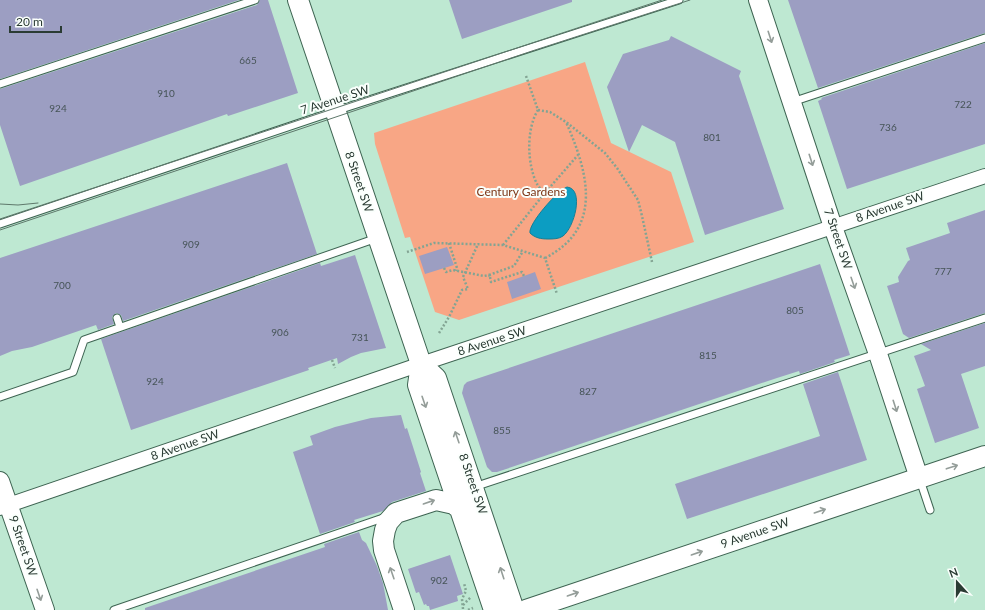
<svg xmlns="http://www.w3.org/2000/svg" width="985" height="610" font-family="Lato,sans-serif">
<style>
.green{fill:#f8a685}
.water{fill:#0c9dc2;stroke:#158097}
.building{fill:#9c9ec2}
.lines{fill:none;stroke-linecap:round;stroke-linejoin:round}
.service-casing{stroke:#3e6452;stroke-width:9}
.minor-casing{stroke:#3e6452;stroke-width:16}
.tertiary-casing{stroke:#3e6452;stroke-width:20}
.secondary-casing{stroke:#3e6452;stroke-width:22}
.path{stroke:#83a493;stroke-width:2.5;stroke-dasharray:2 2;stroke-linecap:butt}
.service{stroke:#fff;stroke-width:7}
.minor{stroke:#fff;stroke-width:14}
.tertiary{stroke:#fff;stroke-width:18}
.secondary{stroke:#fff;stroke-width:20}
.tram{stroke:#5e786b;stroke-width:1}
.path-bridge{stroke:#83a493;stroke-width:2.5;stroke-dasharray:2 2;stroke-linecap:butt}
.oneway{stroke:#949d99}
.labels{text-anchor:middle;stroke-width:4;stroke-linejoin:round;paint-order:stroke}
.number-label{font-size:10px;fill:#465457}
.street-label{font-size:12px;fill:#2a3b33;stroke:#fafffc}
.park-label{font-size:12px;fill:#7d3718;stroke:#fafffc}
</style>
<rect width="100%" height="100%" fill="#bee8d2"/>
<!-- green -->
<path class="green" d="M585,62L611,143L671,172L694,242L459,320L435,312L410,237L405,238L375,144L374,133Z"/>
<!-- water -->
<path class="water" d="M567,187C585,189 574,228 563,236C559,239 553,239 548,239C541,239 535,238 530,233C528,224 557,191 567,187Z"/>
<!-- building -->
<path class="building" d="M0,0H239L0,79Z
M260,0H268L298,93L228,116L227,114L20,186L0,125V89L257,5Z
M449,0H572V2L462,39Z
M788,0H985V33L818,88Z
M671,36L741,71L739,76L784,209L705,235L675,142L642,125L629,152L607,87L623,54L669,40Z
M985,43V144L847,189L818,101L822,99L821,98Z
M287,163L317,254L123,321L121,315L116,313L112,317L114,324L98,330L96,325L32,347L12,351L0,356V258Z
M985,210V313L909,338L903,334L887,286L899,282L898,277L908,261L910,260L906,248L950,233L947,223Z
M447,247L454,265L425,274L419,256Z
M355,255L386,348L361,353L351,357L338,364L337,358L308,368L309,370L131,430L101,339L320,263L321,266Z
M820,264L850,355L834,360L835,362L800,374L799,371L777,378L497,472H492L487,467L462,393L464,385L467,382Z
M535,272L541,289L512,299L507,282Z
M985,323V366L961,374L979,428L935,443L917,389L925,386L914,356L931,350L921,344Z
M838,372L867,460L687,519L675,484L820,436L803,384Z
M401,415L405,429L407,428L421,472L420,473L426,491L392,502L383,511L354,520L355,522L320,534L293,452L313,445L310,436L335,427L371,418Z
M359,532L362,540L366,543L377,566L383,583L388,610H145V608L325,547L324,544Z
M450,555L463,594L457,596L458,601L430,610L429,606H427L426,604L424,605L419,592L416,593L408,569Z"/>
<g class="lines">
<!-- service casing -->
<g class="service-casing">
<path id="service" d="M0,84L255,0
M792,102L985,38
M0,224L335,111L679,0
M117,318L120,327
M0,397L73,372L84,340L377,238
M920,480L930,510
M474,487L985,318
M114,610L386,517"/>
</g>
<!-- minor casing -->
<g class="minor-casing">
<path id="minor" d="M0,508L421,364L985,176"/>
</g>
<!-- tertiary casing -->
<g class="tertiary-casing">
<path id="tertiary" d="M758,0L833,227L878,354L919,478
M0,481L45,610"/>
</g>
<!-- secondary casing -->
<g class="secondary-casing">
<path id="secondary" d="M298,0L421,364L418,385L494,610
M421,364L436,378L514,610
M404,610L384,550L383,541L385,530L388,522L396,513L436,500L454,504L460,509
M526,610L985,456"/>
</g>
<!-- path -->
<path class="path" d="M526,76L538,110C526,129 527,164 537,184C539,187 542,191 544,194
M538,110L550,112L566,122L605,153L617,168L638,200L642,216L652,262
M449,243L457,268L456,271
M503,245L544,194L578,155
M407,252L434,243L503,245L545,258L557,294
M545,258C604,228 588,172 566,122
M489,275L514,266L523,251
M490,277L491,282L522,272L524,276
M439,333L449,317L462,290L468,289L463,277L478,244
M332,360L335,368
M463,605L471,597
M463,609L462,599L466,591L464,583
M468,610L473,608"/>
<!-- service -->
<use href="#service" class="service"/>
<!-- minor -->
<use href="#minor" class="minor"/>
<!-- tertiary -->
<use href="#tertiary" class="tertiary"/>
<!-- secondary -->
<use href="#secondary" class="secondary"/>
<!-- tram -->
<path class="tram" d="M0,204L18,205L38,203
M0,219L662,0
M0,230L532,51L690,0"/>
<!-- path-bridge -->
<path class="path-bridge" d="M444,268L446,272L453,270L484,276L489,275L490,277"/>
</g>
<!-- one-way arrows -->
<defs><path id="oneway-shaft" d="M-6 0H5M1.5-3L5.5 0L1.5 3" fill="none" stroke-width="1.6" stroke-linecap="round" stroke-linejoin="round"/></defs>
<g class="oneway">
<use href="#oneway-shaft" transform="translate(770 37) rotate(72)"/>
<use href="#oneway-shaft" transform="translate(811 160) rotate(72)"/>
<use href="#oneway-shaft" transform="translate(853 283) rotate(71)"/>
<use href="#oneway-shaft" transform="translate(424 402) rotate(71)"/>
<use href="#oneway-shaft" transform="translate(895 406) rotate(72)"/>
<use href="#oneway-shaft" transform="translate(457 437) rotate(-109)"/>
<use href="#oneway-shaft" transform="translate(952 467) rotate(-18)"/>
<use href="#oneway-shaft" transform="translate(429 502) rotate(-19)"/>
<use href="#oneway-shaft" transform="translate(820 511) rotate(-19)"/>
<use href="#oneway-shaft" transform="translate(697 553) rotate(-19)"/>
<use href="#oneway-shaft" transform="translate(392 573) rotate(-109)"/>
<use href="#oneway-shaft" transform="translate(502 573) rotate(-108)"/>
<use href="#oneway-shaft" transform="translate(573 594) rotate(-19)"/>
<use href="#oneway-shaft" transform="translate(39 595) rotate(71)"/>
</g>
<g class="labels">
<!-- number labels -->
<g class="number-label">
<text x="248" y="64">665</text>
<text x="166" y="97">910</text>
<text x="963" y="108">722</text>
<text x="58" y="112">924</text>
<text x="888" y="131">736</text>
<text x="712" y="141">801</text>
<text x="191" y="248">909</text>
<text x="943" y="275">777</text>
<text x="62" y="289">700</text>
<text x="795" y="314">805</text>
<text x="280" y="336">906</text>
<text x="360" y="341">731</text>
<text x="708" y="359">815</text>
<text x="155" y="385">924</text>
<text x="588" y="395">827</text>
<text x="502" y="434">855</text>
<text x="439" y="584">902</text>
</g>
<!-- street labels -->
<g class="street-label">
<text transform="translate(335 100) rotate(-18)" y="4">7 Avenue SW</text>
<text transform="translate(359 182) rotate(71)" y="4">8 Street SW</text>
<text transform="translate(890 207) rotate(-19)" y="4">8 Avenue SW</text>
<text transform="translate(838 239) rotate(71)" y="4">7 Street SW</text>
<text transform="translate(492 341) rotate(-18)" y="4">8 Avenue SW</text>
<text transform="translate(185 445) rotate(-19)" y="4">8 Avenue SW</text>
<text transform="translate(473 484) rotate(71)" y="4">8 Street SW</text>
<text transform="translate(755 533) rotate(-19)" y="4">9 Avenue SW</text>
<text transform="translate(23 546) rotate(71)" y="4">9 Street SW</text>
</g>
<!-- park labels -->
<g class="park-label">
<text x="521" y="196">Century Gardens</text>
</g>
</g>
<!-- north arrow -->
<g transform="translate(957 582) rotate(339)" stroke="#fafffc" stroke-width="3" paint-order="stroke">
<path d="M0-3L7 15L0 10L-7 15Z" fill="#2a3b33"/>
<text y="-6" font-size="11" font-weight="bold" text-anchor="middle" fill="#2a3b33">N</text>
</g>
<!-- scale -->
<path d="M10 26v6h51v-6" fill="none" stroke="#2a3b33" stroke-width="2"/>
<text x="16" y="26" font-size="12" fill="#2a3b33" stroke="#fafffc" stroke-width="3" paint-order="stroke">20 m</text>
</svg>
